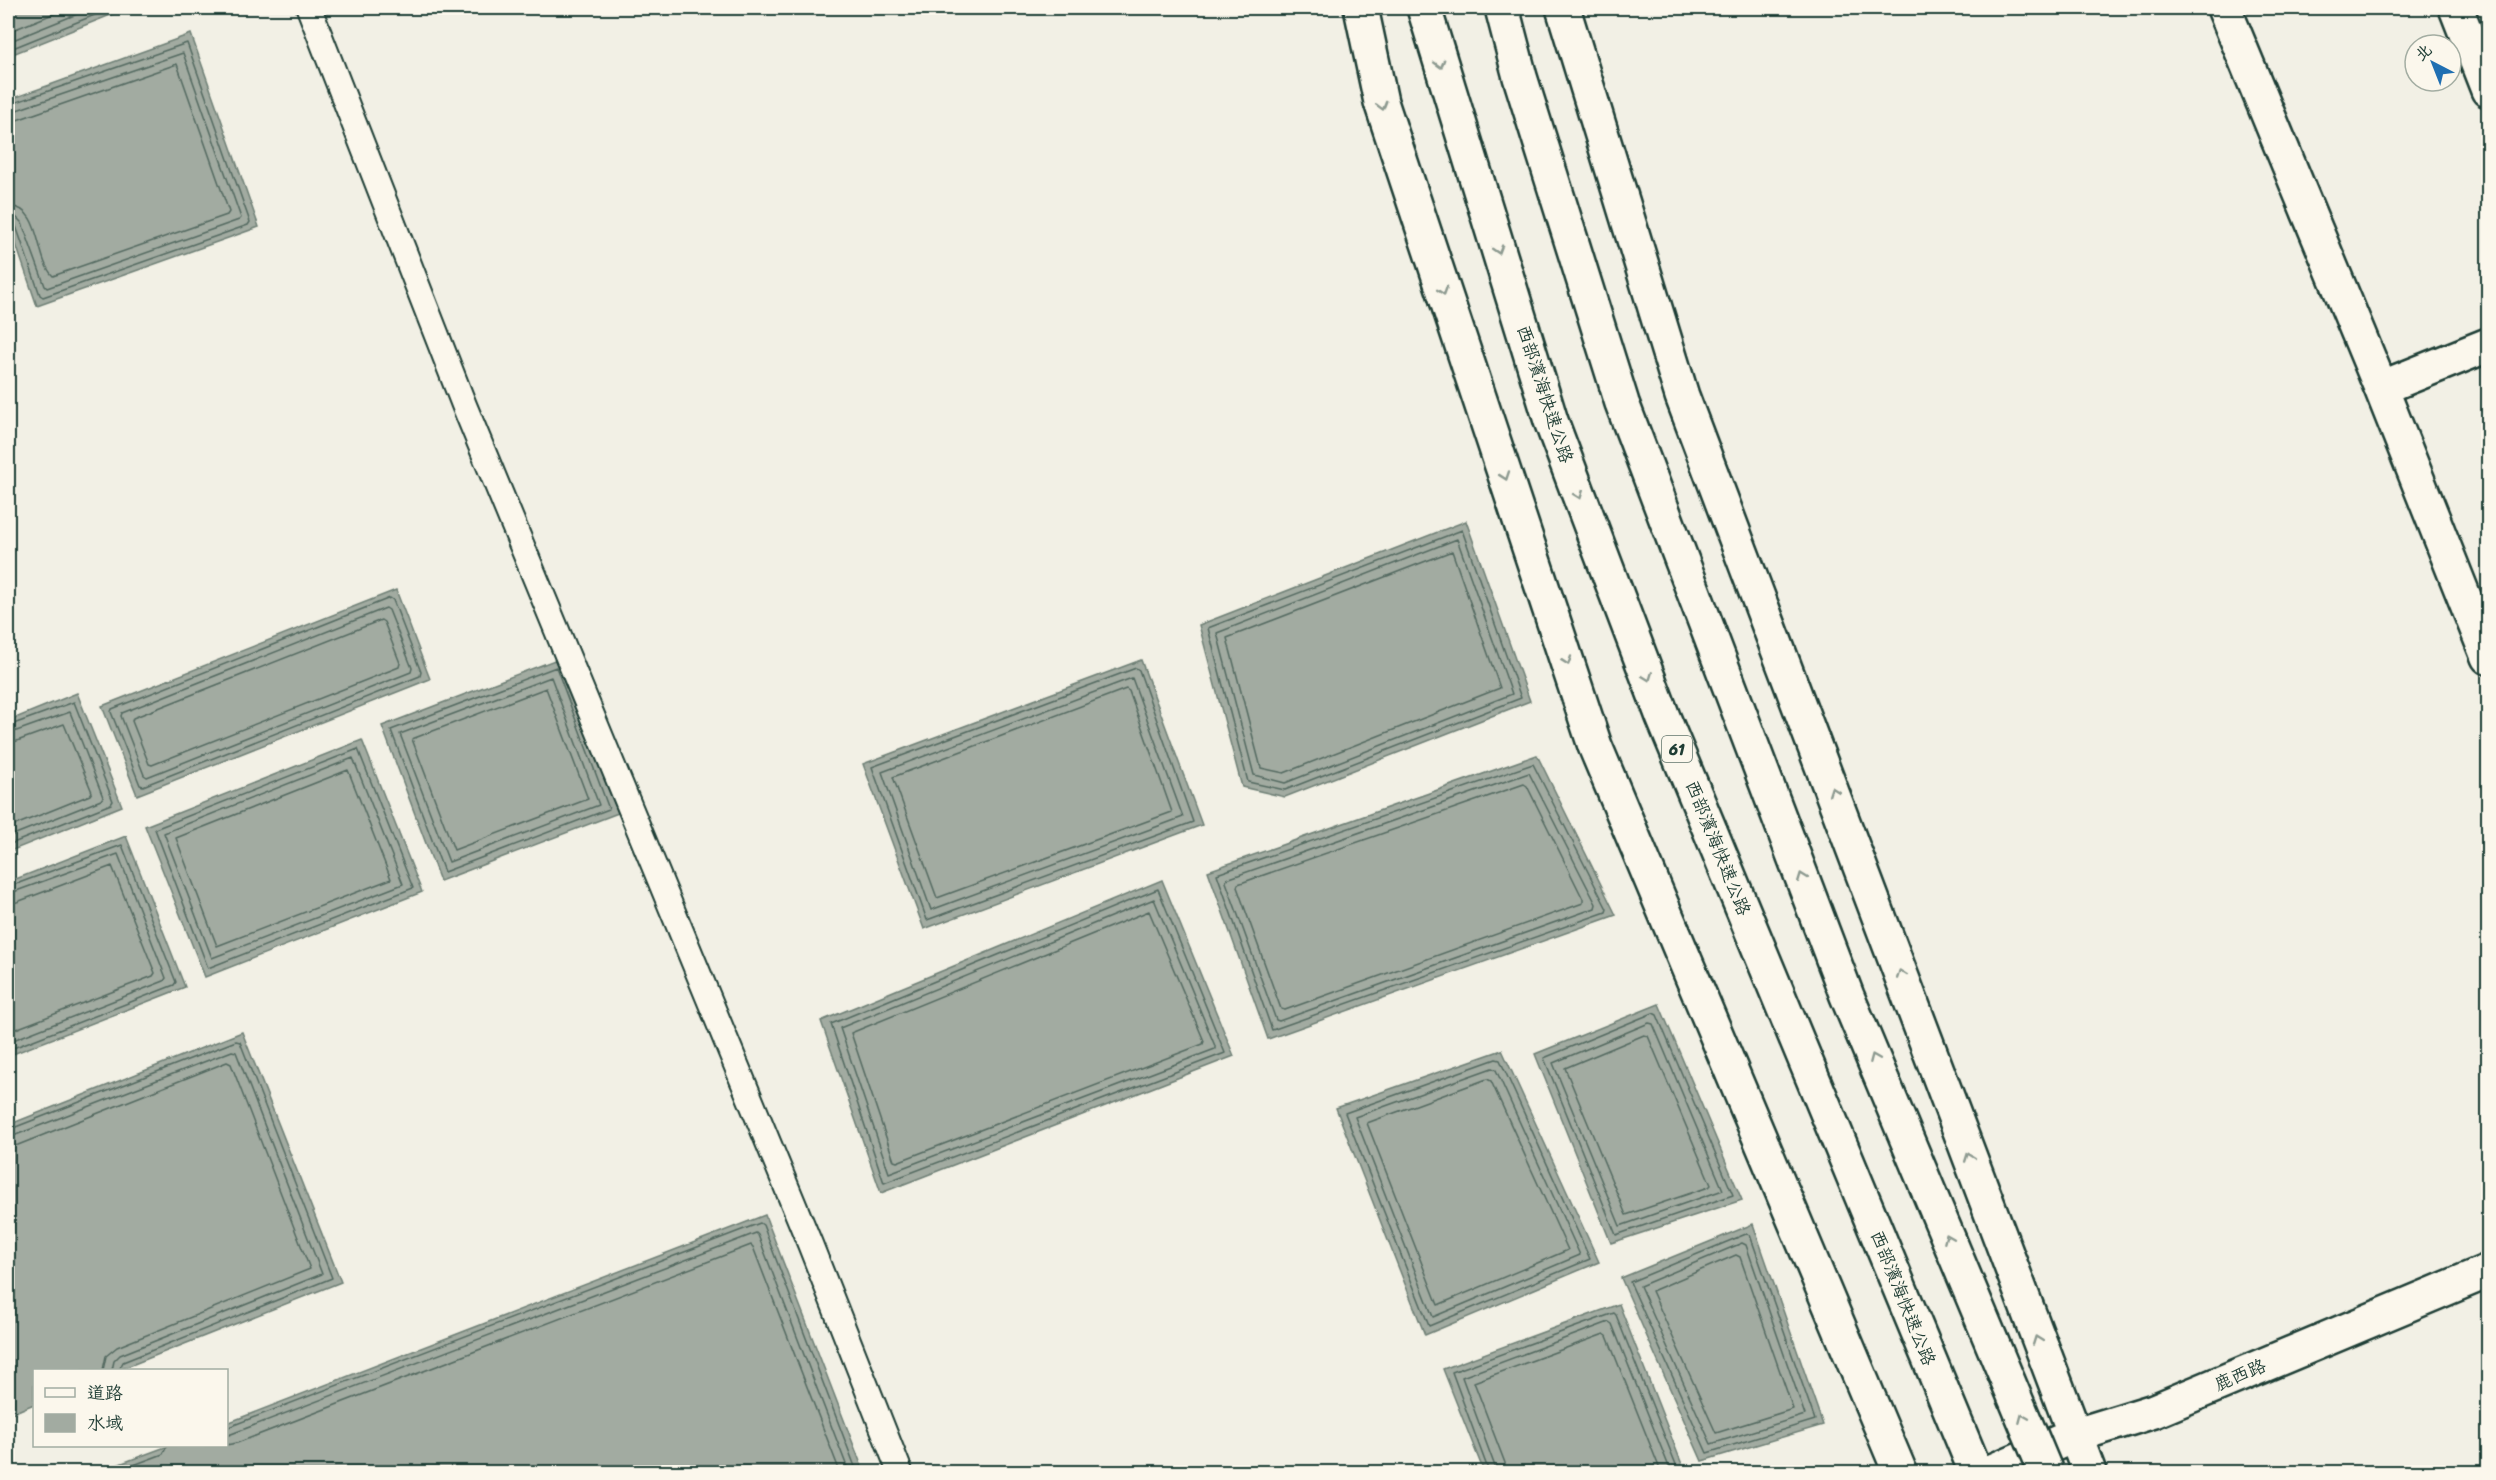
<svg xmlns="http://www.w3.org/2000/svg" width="2496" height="1480" font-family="Sriracha,'LXGW WenKai TC',sans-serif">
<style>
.water{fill:#a2aba1;stroke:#6e7f75;stroke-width:1.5}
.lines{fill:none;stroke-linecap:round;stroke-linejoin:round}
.shore{stroke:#536960;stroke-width:1.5}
.lane-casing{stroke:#1f3d34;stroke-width:28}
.street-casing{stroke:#1f3d34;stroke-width:38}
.secondary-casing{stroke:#1f3d34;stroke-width:38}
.primary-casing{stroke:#1f3d34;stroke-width:38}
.highway-casing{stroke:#1f3d34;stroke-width:38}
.lane{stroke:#fbf7ec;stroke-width:24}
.street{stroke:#fbf7ec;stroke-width:33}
.secondary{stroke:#fbf7ec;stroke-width:33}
.primary{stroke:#fbf7ec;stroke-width:33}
.highway{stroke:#fbf7ec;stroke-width:33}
.highway-bridge-casing{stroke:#1f3d34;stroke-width:38;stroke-linecap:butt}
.highway-bridge{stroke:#fbf7ec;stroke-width:33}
.oneway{stroke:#8d9a90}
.labels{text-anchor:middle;stroke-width:4.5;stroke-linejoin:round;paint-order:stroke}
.shield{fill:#fbf7ec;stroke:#61756b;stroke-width:1.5}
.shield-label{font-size:16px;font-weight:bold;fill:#1f3d34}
.street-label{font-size:18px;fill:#1f3d34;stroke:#fbf7ec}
</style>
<rect width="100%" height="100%" fill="#f2f0e5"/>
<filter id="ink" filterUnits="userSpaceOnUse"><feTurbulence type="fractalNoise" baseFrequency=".0167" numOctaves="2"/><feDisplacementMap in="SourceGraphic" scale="12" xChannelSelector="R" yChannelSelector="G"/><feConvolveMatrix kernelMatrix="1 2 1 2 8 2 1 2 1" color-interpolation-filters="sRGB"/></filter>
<g filter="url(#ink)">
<!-- water -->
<path class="water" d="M8,8H128L8,56Z
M191,34L259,227L37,306L8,221V100Z
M1466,521L1530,701L1285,797L1242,787L1199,625Z
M396,590L430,679L137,795L102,706Z
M560,658L618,813L440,881L382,726Z
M1141,660L1202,825L924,929L863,764Z
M77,693L122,806L8,852V721Z
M362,740L422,892L205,977L145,826Z
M1537,755L1616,915L1268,1039L1208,871Z
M126,836L185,987L8,1056V882Z
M1162,880L1234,1056L881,1193L821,1021Z
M1659,1004L1742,1200L1611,1243L1535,1054Z
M242,1032L341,1282L119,1370H34V1404L8,1415V1125Z
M1502,1050L1599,1262L1425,1335L1336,1108Z
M765,1215L864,1472H98L168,1446H226L227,1423Z
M1753,1224L1823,1425L1702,1461L1621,1278Z
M1619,1304L1685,1472H1484L1443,1369Z"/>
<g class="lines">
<!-- shore -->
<path class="shore" d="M8,32L68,8
M8,42L92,8
M8,50L112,8
M8,105L187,43L250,222L248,225L43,297L40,295L16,226L8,222
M8,113L183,53L241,218L239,220L47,288L45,286L22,223L16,217L8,215
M8,122L17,120L177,64L229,212L227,215L53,276C34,257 43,207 8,206
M1462,530L1521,698L1285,790L1248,782L1208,628Z
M1457,539L1512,694L1285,783L1254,775L1217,633Z
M1452,551L1500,688L1284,773L1261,768L1227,638Z
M390,598L393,600L421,672L420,676L143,786L140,785L111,712L112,709Z
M386,608L389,610L412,668L411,672L147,777L144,775L121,716L122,713Z
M381,620L384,622L400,663L399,667L152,765L149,764L132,721L133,718Z
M556,667L609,809L444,872L391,730Z
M1136,668L1139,670L1193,822L927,920L872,767Z
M551,677L599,805L449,862L400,734Z
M1132,678L1183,817L931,910L882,772Z
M546,688L588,799L454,850L412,739Z
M1126,689L1129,691L1172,812L937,898L893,777Z
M8,726L74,702L113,801L111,804L8,845
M8,734L70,712L103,797L101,800L8,837
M8,743L17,741L64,724L92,792L90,795L8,828
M358,749L413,888L208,968L155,829Z
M353,758L403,884L212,958L164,833Z
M1533,764L1607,909L1606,912L1272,1030L1217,874Z
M348,770L391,879L217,946L176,838Z
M1529,773L1596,904L1595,908L1279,1021L1276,1020L1226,882L1227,879Z
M1524,784L1527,786L1583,899V903L1285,1010L1281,1009L1237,887L1238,884Z
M8,887L122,845L176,982L174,985L8,1050
M1158,889L1225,1053L884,1183L831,1024Z
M8,894L118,854L166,978L164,981L8,1042
M1154,899L1215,1046V1049L889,1173L840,1028Z
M8,903L17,902L112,866L155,973L153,976L8,1032
M1149,911L1204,1041L1203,1044L897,1162L894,1161L851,1033Z
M1653,1013L1657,1015L1733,1195L1616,1235L1544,1058Z
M1649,1023L1653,1024L1723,1190L1620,1226L1553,1063Z
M1644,1035L1648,1036L1711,1185L1709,1187L1626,1215L1565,1068Z
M1496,1059L1500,1060L1590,1259L1429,1326L1345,1113Z
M1492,1068L1496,1070L1580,1255L1433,1317L1355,1117Z
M1487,1079L1491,1081L1568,1250L1438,1305L1367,1123Z
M8,1130L236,1041L240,1042L332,1278L123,1362L119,1370
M8,1138L232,1051L236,1052L322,1274L120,1355L114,1361L112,1370
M8,1147L18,1145L227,1062L231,1064L310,1269L117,1347L106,1356L103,1370
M1746,1234L1750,1235L1815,1420L1707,1453L1630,1282Z
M1742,1243L1746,1245L1805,1415L1711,1444L1640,1286Z
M1736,1255L1740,1257L1793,1409L1716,1433L1652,1291Z
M226,1428L760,1223L763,1225L857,1472
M226,1436L756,1233L758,1235L849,1472
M226,1445L237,1443L751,1245L753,1247L840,1472
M115,1472L163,1454L167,1446
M1489,1472L1452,1372L1614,1313L1616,1315L1679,1472
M1497,1472L1462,1377L1609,1322L1612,1324L1671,1472
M1506,1472L1505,1463L1474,1382L1604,1334L1607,1336L1661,1472"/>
<!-- lane casing -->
<g class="lane-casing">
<path id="lane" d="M309,8L464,405L810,1244L900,1472"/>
</g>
<!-- street casing -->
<g class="street-casing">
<path id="street" d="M2224,8L2381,388L2488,657
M2381,388L2488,345
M1990,1472L2073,1436L2154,1411L2488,1271"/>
</g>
<!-- secondary casing -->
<g class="secondary-casing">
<path id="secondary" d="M1361,8L1381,102L1595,746L1900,1472
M1563,8L1682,396L2089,1472"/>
</g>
<!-- primary casing -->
<g class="primary-casing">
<path id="primary" d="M2456,8L2488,90"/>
</g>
<!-- highway casing -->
<g class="highway-casing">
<path id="highway" d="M1424,8L1551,421L1663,717L1976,1472"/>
</g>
<!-- lane -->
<use href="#lane" class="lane"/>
<!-- street -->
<use href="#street" class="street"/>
<!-- secondary -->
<use href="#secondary" class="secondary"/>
<!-- primary -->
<use href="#primary" class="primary"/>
<!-- highway -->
<use href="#highway" class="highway"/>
<!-- highway-bridge casing -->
<g class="highway-bridge-casing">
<path id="highway-bridge" d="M1502,8L1520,77L1622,403L1847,996L2046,1472"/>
</g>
<!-- highway-bridge -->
<use href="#highway-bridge" class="highway-bridge"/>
</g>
<!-- one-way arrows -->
<defs><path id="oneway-chevron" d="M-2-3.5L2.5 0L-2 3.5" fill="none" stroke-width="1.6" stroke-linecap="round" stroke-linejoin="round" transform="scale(1.5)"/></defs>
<g class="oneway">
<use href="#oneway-chevron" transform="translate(1440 64) rotate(74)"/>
<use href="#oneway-chevron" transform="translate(1382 106) rotate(74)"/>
<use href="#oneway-chevron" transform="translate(1498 250) rotate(73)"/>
<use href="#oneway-chevron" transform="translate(1443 291) rotate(72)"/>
<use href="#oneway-chevron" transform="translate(1505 476) rotate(71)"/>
<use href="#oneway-chevron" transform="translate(1579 495) rotate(69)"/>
<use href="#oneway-chevron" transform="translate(1567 661) rotate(71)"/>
<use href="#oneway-chevron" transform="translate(1648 677) rotate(69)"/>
<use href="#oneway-chevron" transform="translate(1833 791) rotate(-110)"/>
<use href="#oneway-chevron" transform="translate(1802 877) rotate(-111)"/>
<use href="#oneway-chevron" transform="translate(1901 974) rotate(-110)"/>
<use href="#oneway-chevron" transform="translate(1874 1058) rotate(-113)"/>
<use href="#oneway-chevron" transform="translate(1969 1157) rotate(-110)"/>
<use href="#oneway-chevron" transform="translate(1948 1238) rotate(-113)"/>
<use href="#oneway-chevron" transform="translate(2037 1340) rotate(-110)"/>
<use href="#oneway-chevron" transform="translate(2023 1418) rotate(-113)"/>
</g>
</g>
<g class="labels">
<!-- shield labels -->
<rect class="shield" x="1662" y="736" width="30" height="26" rx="4.5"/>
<g class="shield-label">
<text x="1677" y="755">61</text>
</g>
<!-- street labels -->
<g class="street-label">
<text transform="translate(1545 394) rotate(72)" y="6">西部濱海快速公路</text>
<text transform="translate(1718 848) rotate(68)" y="6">西部濱海快速公路</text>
<text transform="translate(1903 1298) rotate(68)" y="6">西部濱海快速公路</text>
<text transform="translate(2240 1375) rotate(-23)" y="6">鹿西路</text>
</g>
</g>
<!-- margin -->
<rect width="2496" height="1480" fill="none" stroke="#fbf7ec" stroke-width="30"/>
<rect x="15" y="15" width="2466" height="1450" fill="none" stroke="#1f3d34" stroke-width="2" filter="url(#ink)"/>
<!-- legend -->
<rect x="33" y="1369" width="195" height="78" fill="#fbf7ec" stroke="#a3ada2" stroke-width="1.5"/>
<rect x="45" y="1388" width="30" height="9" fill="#fbf7ec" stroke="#a3ada2" stroke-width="1.5"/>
<text x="87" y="1399" font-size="18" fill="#1f3d34">道路</text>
<rect x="45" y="1414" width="30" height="18" fill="#a2aba1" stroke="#a3ada2" stroke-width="1.5"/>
<text x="87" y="1429" font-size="18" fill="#1f3d34">水域</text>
<!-- north arrow -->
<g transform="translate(2433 63) rotate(318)"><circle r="28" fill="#fbf7ec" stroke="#a3ada2" stroke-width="1.5"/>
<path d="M0-4.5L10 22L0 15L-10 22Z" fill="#1f6fb2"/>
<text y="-9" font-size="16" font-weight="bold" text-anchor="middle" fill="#1f3d34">北</text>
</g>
</svg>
